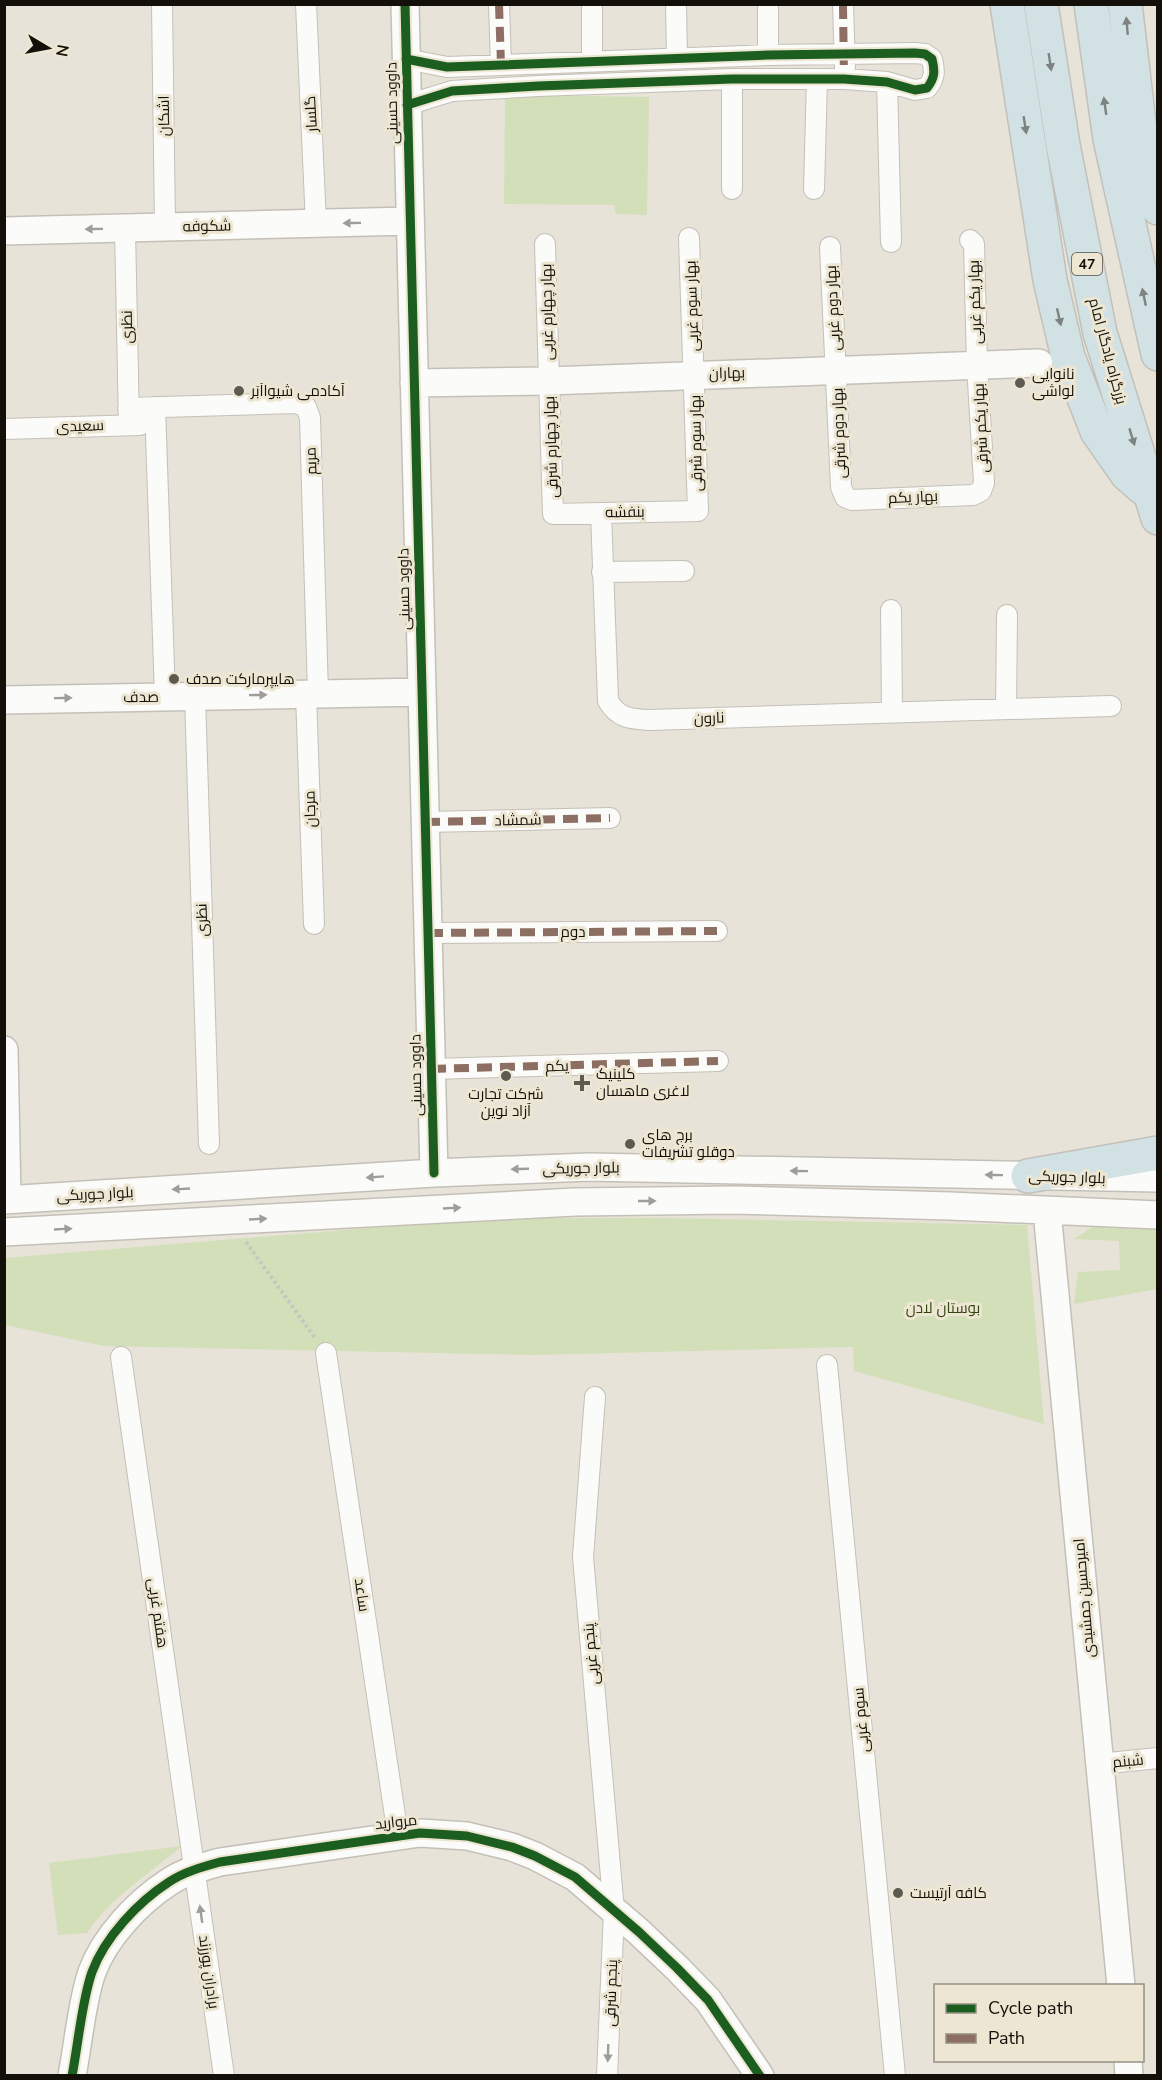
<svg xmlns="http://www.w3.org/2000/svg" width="1162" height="2080" font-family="'Nunito Sans',Cairo,sans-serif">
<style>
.green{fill:#d3dfb8}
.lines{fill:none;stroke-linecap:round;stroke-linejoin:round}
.street-casing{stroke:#c4c0b8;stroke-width:22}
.secondary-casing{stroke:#c4c0b8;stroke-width:30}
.highway-casing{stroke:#c2c0bb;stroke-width:36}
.path{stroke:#c6c5c1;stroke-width:4;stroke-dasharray:3 3;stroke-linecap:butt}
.street{stroke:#fbfbf9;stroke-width:20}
.secondary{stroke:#fbfbf9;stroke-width:27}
.highway{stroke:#d2e1e4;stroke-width:33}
.quiet{stroke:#8d6e63;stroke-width:8;stroke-dasharray:15 8;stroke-linecap:butt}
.cycleway-casing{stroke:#ede6d2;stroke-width:13}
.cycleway{stroke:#1b5e20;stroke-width:9}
.oneway{fill:#7c8381}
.oneway2{fill:#9e9d99}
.poi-dot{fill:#5d5a51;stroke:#ede6d2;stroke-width:2}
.labels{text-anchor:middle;stroke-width:6;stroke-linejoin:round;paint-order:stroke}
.shield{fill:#ede6d2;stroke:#545045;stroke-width:1.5}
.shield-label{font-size:14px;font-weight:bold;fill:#121009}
.street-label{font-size:15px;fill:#121009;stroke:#ede6d2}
.poi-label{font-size:15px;fill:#121009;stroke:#ede6d2;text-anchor:start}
.park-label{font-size:15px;fill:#344511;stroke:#ede6d2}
</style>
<rect width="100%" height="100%" fill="#e7e3d8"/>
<!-- green -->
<path class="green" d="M505,95L649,97L647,215L616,214L614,205L504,204Z
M491,1218H665L1027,1225L1044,1424L854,1371L853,1347L533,1355L104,1346L5,1325V1258Z
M1094,1226L1131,1229L1157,1228V1289L1074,1304L1078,1272L1120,1270L1119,1241L1074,1239Z
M182,1846C150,1873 111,1897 87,1933L58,1935L49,1863Z"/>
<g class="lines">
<!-- street casing -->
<g class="street-casing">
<path id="street" d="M162,4L165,227
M306,4L316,224
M499,4L501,65
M592,4V61
M676,4L677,58
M768,4V55
M843,4L845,68
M406,59L447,67L768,55L915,53L925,54L932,59C935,71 935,78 927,88L915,90L887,82L844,79H732L538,86L452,91L407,105
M887,82L891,242
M732,189V79
M814,189L817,79
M125,228L129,425
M545,244L553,514L698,511L689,238
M830,247L841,487L845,497L852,500L973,495L981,491L984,483L977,365L974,244L970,240
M155,407L165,696
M128,408L296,403L306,407L310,418L318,693
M4,429L140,425
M601,513L608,701C618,718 630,719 649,720L1111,706
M602,572L684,571
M891,610L892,713
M306,694L314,924
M195,696L209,1144
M1006,709L1007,615
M425,822L610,818
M428,933L717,931
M431,1069L718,1061
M326,1353L398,1836
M121,1357L224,2076
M827,1365L895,2076
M595,1397L583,1557L614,1911L607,2076
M1099,1764L1158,1758"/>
</g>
<!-- secondary casing -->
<g class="secondary-casing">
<path id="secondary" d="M405,4L434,1173
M4,231L410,221
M414,383L549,381L1039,363
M4,700L422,692
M4,1050L7,1199
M4,1200L434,1173L589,1167L1158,1178
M1047,1211L1121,1986
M4,1232L575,1202L734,1200L950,1206L1158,1215
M1128,2060L1129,2076
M72,2076C78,2045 82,2000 92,1972C105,1937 138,1902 169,1882C184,1872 202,1867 220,1862L420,1833L467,1836L512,1847L535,1856L575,1877L639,1932L677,1968L708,2000L760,2076"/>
</g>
<!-- highway casing -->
<g class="highway-casing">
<path id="highway" d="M1007,4L1050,280L1068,357L1097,431L1127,474L1143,488
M1041,4L1063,145L1100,333L1158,518
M1091,4L1110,139L1158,354
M1125,4L1139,123L1158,208
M1028,1176L1158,1153"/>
</g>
<!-- path -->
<path class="path" d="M246,1242L315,1338"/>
<!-- street -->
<use href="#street" class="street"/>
<!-- secondary -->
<use href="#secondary" class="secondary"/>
<!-- highway -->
<use href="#highway" class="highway"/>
<!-- quiet -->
<path class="quiet" d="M499,4L501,65
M843,4L844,79
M425,822L610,818
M428,933L717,931
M431,1069L718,1061"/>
<!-- cycleway casing -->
<g class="cycleway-casing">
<path id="cycleway" d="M405,4L434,1173
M406,59L447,67L768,55L915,53L925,54L932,59C935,71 935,78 927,88L915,90L887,82L844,79H732L538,86L452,91L407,105
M72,2076C78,2045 82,2000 92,1972C105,1937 138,1902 169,1882C184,1872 202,1867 220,1862L420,1833L467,1836L512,1847L535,1856L575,1877L639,1932L677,1968L708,2000L760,2076"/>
</g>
<!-- cycleway -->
<use href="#cycleway" class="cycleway"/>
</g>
<!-- one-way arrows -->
<defs><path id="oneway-solid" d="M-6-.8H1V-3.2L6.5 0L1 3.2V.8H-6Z" transform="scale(1.5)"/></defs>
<g class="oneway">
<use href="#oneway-solid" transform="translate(1127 26) rotate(-95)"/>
<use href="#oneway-solid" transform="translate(1050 62) rotate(81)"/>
<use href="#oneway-solid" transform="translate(1105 106) rotate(-98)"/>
<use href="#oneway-solid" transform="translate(1025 125) rotate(81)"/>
<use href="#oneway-solid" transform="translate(1144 297) rotate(-102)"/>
<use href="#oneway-solid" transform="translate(1059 317) rotate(77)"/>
<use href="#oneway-solid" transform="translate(1132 437) rotate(73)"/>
</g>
<g class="oneway2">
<use href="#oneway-solid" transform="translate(352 223) rotate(179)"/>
<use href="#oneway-solid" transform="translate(94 229) rotate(179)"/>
<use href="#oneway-solid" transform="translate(258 695) rotate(-1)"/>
<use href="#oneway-solid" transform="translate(63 698) rotate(-1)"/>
<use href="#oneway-solid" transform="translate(520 1169) rotate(178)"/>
<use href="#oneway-solid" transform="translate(799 1171) rotate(-179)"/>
<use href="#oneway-solid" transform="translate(994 1175) rotate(-179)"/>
<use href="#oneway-solid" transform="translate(375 1177) rotate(176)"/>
<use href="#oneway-solid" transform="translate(181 1189) rotate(177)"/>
<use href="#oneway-solid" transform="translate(647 1201)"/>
<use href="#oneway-solid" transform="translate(452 1208) rotate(-3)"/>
<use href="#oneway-solid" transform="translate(258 1219) rotate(-3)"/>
<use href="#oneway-solid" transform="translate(63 1229) rotate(-3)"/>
<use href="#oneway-solid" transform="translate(201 1914) rotate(-98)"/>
<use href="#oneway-solid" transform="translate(608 2053) rotate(92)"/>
</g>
<!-- markers -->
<g class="poi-dot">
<circle cx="1020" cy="383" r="6"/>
<circle cx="239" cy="391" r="6"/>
<circle cx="174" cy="679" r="6"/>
<circle cx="506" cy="1076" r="6"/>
<path d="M579 1074h6v6h6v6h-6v6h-6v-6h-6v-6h6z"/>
<circle cx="630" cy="1144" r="6"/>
<circle cx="898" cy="1893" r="6"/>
</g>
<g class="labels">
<!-- shield labels -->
<rect class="shield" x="1072" y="253" width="30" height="22" rx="4.5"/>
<g class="shield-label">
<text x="1087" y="269">47</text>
</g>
<!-- street labels -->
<g class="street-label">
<text transform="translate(392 103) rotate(-91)" y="5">داوود حسینی</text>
<text transform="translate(311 114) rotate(-93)" y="5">گلسار</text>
<text transform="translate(164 116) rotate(-91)" y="5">اشکان</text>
<text transform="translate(207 226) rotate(-1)" y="5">شکوفه</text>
<text transform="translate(975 302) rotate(-92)" y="5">بهار یکم غربی</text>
<text transform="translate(692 306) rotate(-92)" y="5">بهار سوم غربی</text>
<text transform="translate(833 308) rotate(-93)" y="5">بهار دوم غربی</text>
<text transform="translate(547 312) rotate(-91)" y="5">بهار چهارم غربی</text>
<text transform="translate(127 327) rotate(-91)" y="5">نظری</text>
<text transform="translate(1108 351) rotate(75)" y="5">بزرگراه یادگار امام</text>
<text transform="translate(727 373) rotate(-2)" y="5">بهاران</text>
<text transform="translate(80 426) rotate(-2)" y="5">سعیدی</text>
<text transform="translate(981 428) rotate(-93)" y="5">بهار یکم شرقی</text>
<text transform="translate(839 433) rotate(-92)" y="5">بهار دوم شرقی</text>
<text transform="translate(696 443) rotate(-91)" y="5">بهار سوم شرقی</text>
<text transform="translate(551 447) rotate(-92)" y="5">بهار چهارم شرقی</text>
<text transform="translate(311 461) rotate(-92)" y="5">مریم</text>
<text transform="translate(913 497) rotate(-3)" y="5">بهار یکم</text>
<text transform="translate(625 512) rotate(-1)" y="5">بنفشه</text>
<text transform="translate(404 589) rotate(-91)" y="5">داوود حسینی</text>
<text transform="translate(141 697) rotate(-1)" y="5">صدف</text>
<text transform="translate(709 718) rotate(-2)" y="5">نارون</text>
<text transform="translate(310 809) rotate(-92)" y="5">مرجان</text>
<text transform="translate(518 820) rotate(-1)" y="5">شمشاد</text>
<text transform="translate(202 920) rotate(-92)" y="5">نظری</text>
<text x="573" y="937">دوم</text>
<text transform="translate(557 1066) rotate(-2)" y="5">یکم</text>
<text transform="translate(416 1075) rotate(-91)" y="5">داوود حسینی</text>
<text transform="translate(581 1168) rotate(-1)" y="5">بلوار جوریکی</text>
<text transform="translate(1067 1177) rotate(2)" y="5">بلوار جوریکی</text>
<text transform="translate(95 1194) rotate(-3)" y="5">بلوار جوریکی</text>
<text transform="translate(362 1595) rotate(82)" y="5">ساعد</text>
<text transform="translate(1084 1598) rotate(-95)" y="5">امیرحسین جمشیدی</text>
<text transform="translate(158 1613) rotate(82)" y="5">هفتم غربی</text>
<text transform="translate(591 1654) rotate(-95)" y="5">پنجم غربی</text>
<text transform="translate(861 1720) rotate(-95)" y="5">سوم غربی</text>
<text transform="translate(1128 1761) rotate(-6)" y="5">شبنم</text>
<text transform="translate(396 1822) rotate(-6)" y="5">مروارید</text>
<text transform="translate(209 1972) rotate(82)" y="5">برادران پورزند</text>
<text transform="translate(611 1993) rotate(-88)" y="5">پنجم شرقی</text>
</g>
<!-- poi labels -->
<g class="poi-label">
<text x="1032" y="379">نانوایی<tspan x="1032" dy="17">لواشی</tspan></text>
<text x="251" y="396">آکادمی شیوااَبَر</text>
<text x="186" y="684">هایپرمارکت صدف</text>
<text x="596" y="1079">کلینیک<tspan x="596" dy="17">لاغری ماهسان</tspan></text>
<text x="506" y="1099" text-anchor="middle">شرکت تجارت<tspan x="506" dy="17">آزاد نوین</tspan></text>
<text x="642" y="1140">برج های<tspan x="642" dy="17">دوقلو تشریفات</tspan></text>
<text x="910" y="1898">کافه آرتیست</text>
</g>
<!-- park labels -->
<g class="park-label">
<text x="943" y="1313">بوستان لادن</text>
</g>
</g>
<!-- border -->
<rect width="1162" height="2080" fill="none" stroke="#121009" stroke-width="12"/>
<!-- legend -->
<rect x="934" y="1984" width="210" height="78" fill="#ede6d2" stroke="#959082" stroke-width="1.5"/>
<rect x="946" y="2004" width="30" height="9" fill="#1b5e20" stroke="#959082" stroke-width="1.5"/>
<text x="988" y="2014" font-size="18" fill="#121009">Cycle path</text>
<rect x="946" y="2034" width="30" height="9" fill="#8d6e63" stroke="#959082" stroke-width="1.5"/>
<text x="988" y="2044" font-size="18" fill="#121009">Path</text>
<!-- north arrow -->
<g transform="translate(48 48) rotate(100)" stroke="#ede6d2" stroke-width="4.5" paint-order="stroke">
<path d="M0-4.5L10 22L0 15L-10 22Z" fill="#121009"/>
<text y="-9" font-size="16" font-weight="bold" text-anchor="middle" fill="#121009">N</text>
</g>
</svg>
